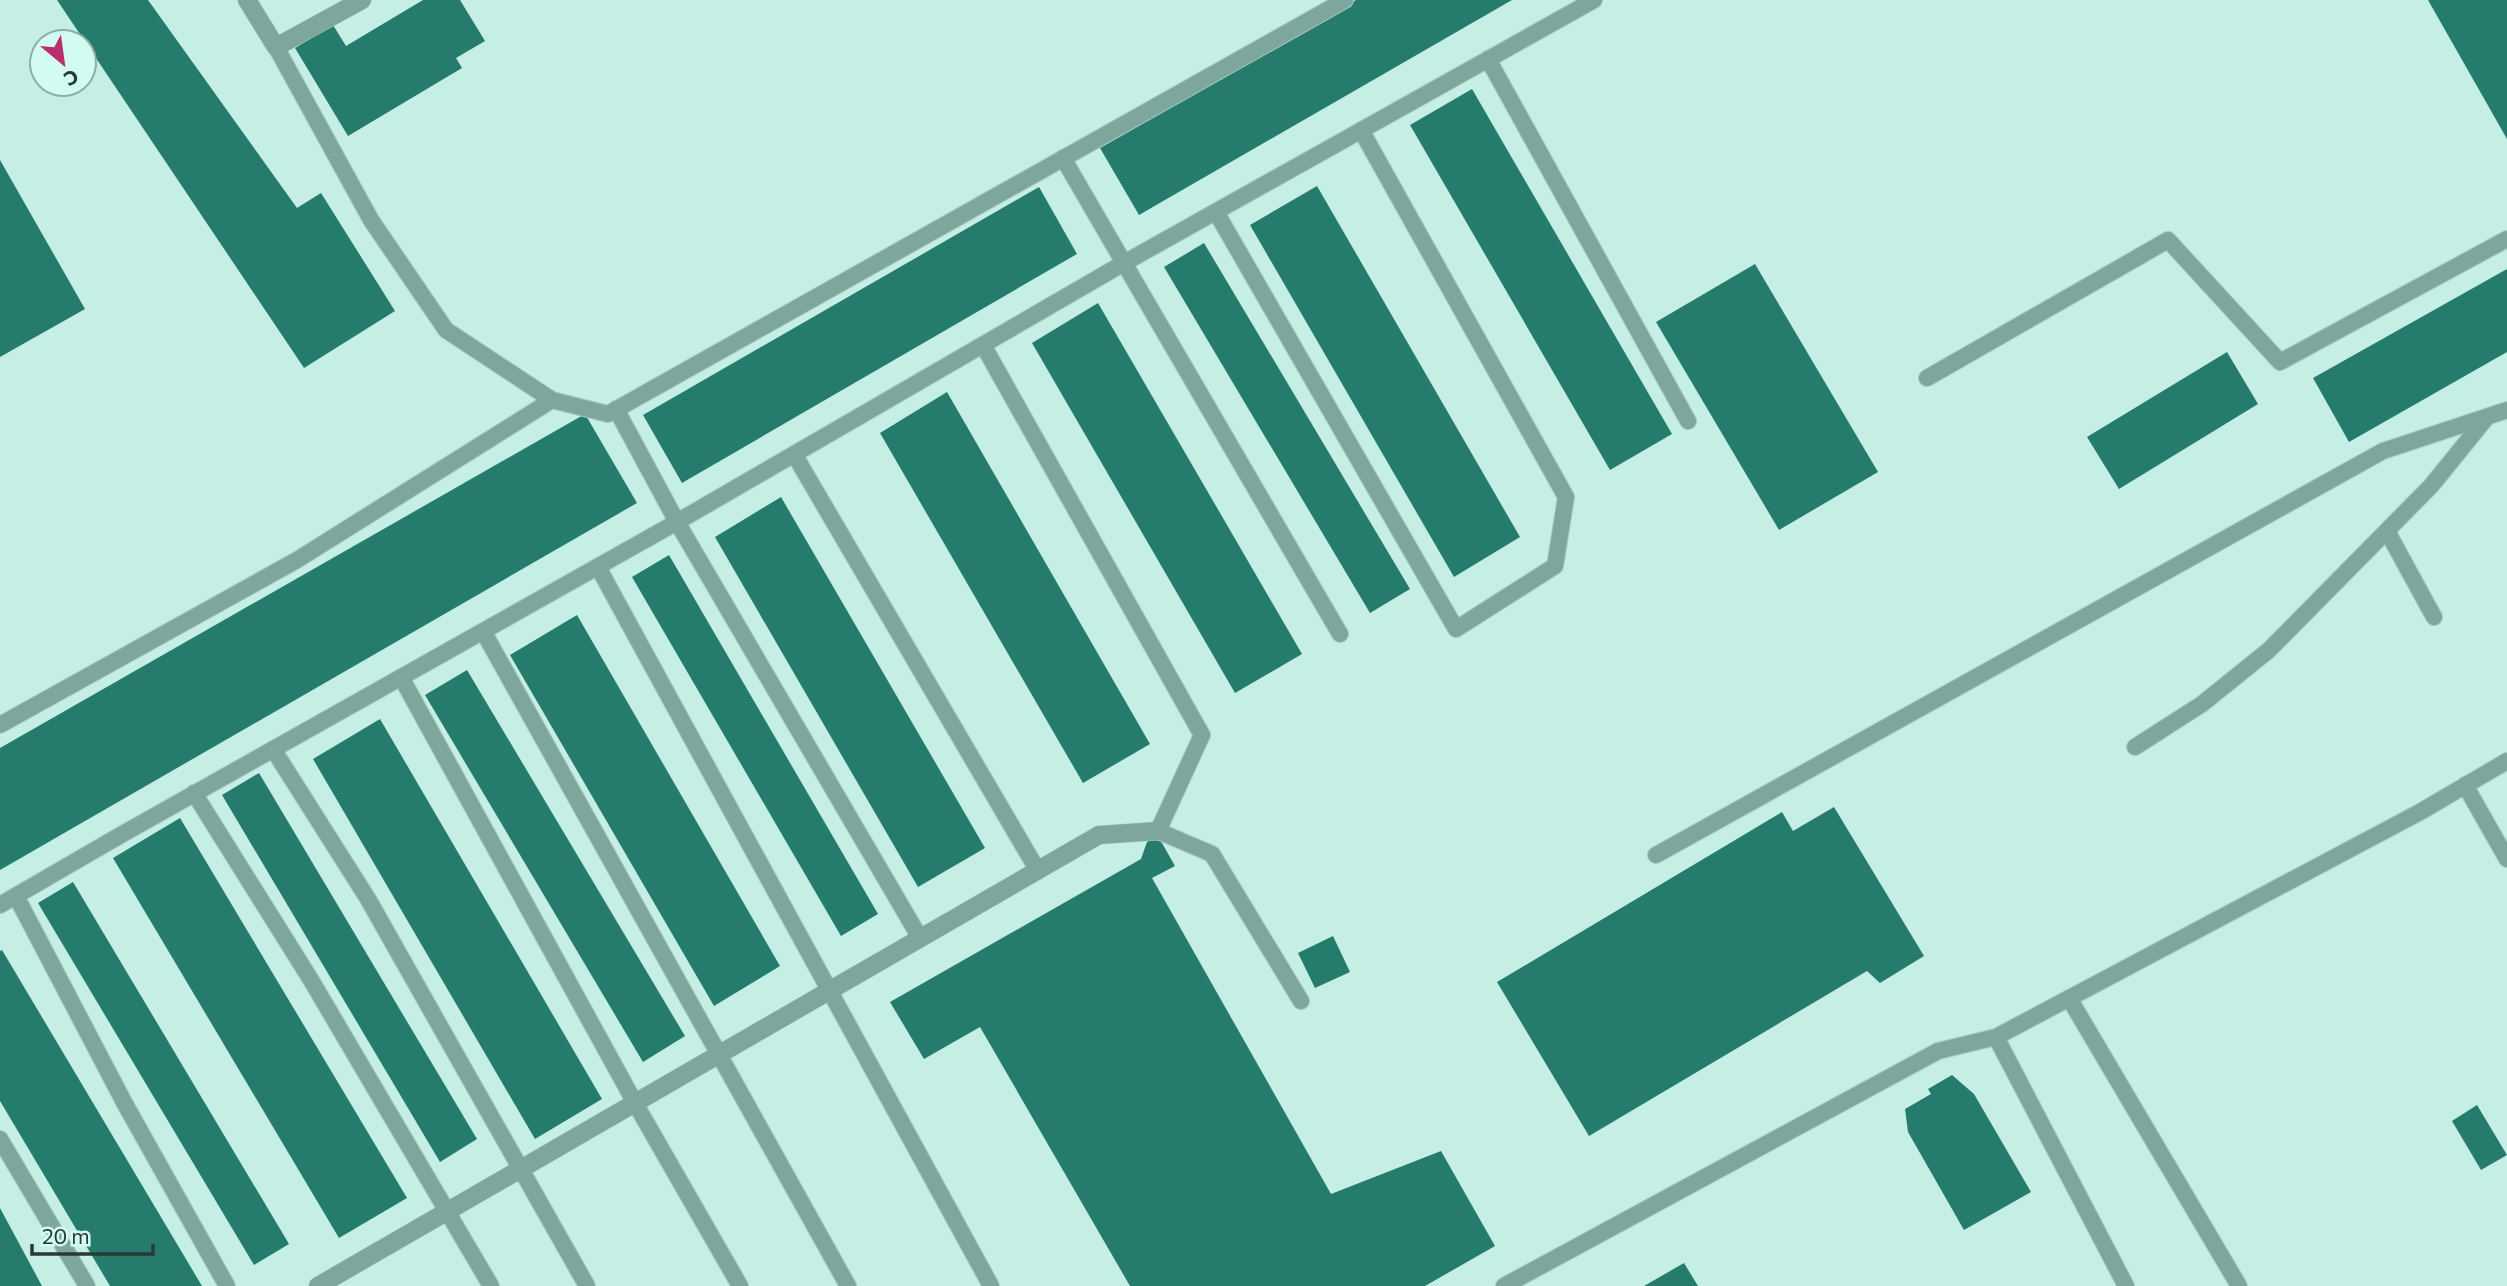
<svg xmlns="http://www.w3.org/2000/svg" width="2507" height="1286" font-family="Commissioner,sans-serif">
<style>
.building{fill:#257c6c}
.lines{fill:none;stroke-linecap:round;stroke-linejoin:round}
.service-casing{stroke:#a6cac1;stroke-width:18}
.minor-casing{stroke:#a6cac1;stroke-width:19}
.service{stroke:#7da79d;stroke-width:16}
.minor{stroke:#7da79d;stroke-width:18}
</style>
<rect width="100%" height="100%" fill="#c5eee4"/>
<!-- building -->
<path class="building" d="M57,0H148L297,208L321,193L395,311L304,368Z
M423,0H460L485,41L456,58L462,68L348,136L295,48L333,25L346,46Z
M1356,0H1512L1139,215L1100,148Z
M2428,0H2507V139Z
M1472,89L1672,434L1610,470L1410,125Z
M0,160L85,309L0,357Z
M1317,186L1520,537L1454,577L1250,225Z
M1039,187L1077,254L682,483L643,415Z
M1204,243L1410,589L1370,613L1164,267Z
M1755,264L1878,472L1779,530L1656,322Z
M2507,269V352L2349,442L2313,378Z
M1098,303L1302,654L1235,693L1032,343Z
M2227,352L2258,404L2119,489L2087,437Z
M947,392L1150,744L1083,783L880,433Z
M585,414L637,503L0,870V748Z
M781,497L985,848L918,887L715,537Z
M669,555L878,914L841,936L632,577Z
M577,615L780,966L714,1006L510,655Z
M467,670L685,1036L643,1062L425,695Z
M380,719L602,1099L535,1139L313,759Z
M259,773L477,1139L440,1162L222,795Z
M1834,807L1924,956L1880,983L1867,971L1589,1136L1497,982L1782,812L1793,831Z
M180,818L407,1198L339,1238L113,858Z
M1158,836L1175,866L1152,878L1331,1194L1441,1151L1495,1246L1425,1286H1130L980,1027L924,1059L890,1002L1141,859L1147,842Z
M73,882L289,1244L254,1265L38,903Z
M1333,936L1350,972L1315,988L1298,953Z
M2,950L202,1286H110L0,1101V951Z
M1952,1075L1974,1094L2031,1192L1964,1230L1908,1132L1905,1109L1931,1094L1928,1089Z
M2477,1105L2507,1155L2481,1170L2452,1121Z
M0,1208L42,1286H0Z
M1684,1263L1698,1286H1644Z"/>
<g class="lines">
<!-- service casing -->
<g class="service-casing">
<path id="service" d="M276,47L371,220L446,330L552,400L608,414L1345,0
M1488,59L1688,421
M1063,158L1124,263L1594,0
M1216,212L1456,629L1555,566L1566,497L1361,130
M983,345L1202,735L1158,831L1212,854L1301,1001
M1927,378L2168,240L2280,362L2507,239
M616,409L677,522L1124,263L1340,634
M794,454L1038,871
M2387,531L2434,617
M598,567L991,1286
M483,631L848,1286
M401,677L635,1103L740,1286
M0,725L297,560L552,400
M2135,747L2202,704L2269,650L2431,486L2487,417
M273,749L368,899L587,1286
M2465,785L2507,859
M194,793L311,980L491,1286
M1656,855L2383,451L2507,410
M16,896L125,1104L227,1286
M0,905L119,836L677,522L920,938
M2069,998L2239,1286
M0,1139L87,1286
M1504,1286L1938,1051L1996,1037
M2126,1286L1996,1037L2420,812L2507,761"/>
</g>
<!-- minor casing -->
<g class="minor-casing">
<path id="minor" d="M247,0L276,47L362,0
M318,1286L1099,835L1158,831"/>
</g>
<!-- service -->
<use href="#service" class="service"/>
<!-- minor -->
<use href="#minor" class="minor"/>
</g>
<!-- north arrow -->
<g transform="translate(63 63) rotate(151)"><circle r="33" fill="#d2fbf1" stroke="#8eada6" stroke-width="2"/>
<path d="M0-5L12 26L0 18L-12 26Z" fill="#b82f6c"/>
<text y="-10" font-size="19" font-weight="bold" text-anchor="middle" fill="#293935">С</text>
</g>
<!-- scale -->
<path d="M32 1244v10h121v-10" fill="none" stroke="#293935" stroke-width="3.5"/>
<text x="42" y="1244" font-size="21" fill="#293935" stroke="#d2fbf1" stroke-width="5" paint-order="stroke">20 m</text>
</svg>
